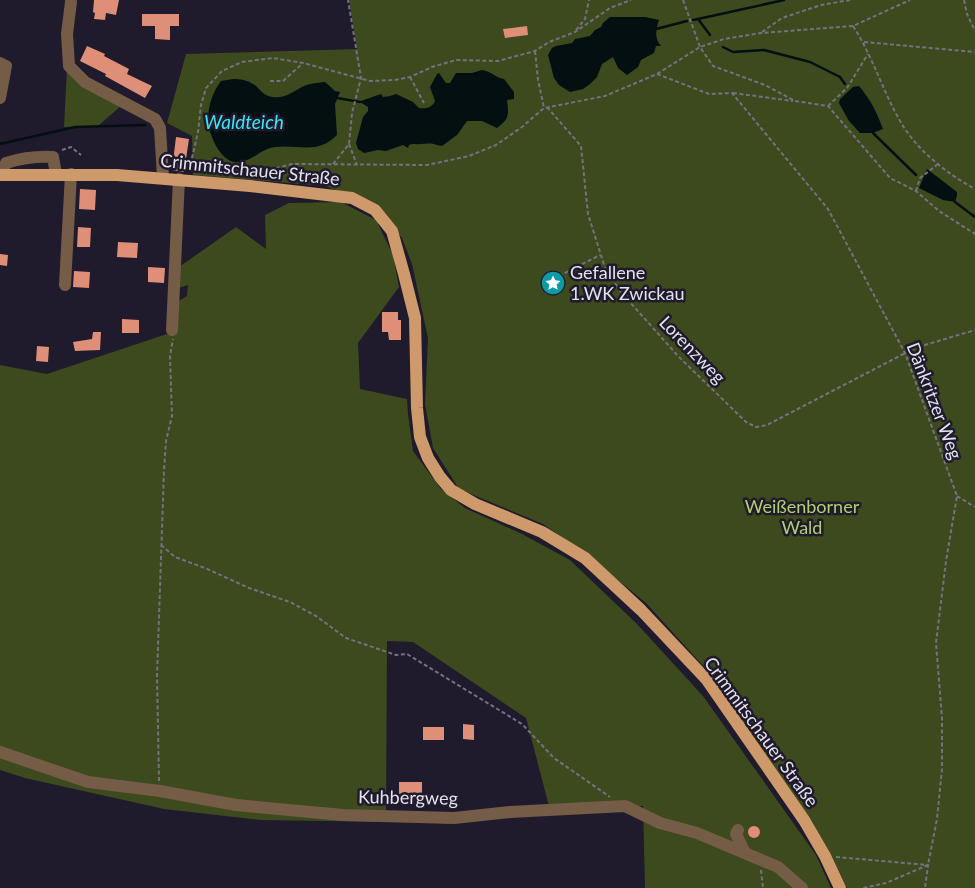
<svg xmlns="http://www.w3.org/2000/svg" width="975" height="888" font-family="Lato,sans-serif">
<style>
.green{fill:#3c4a1e}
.water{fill:#030f11}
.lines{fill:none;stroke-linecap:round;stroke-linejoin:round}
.stream{stroke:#030f11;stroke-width:2.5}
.building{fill:#df8f78}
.path{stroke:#757180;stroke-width:2;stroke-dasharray:4 2.5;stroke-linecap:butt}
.minor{stroke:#755c46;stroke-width:12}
.major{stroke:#ce9a6b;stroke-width:12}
.labels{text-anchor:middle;stroke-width:5;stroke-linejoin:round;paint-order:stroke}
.street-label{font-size:18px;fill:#e5e2ee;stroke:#1f1a2c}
.poi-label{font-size:18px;fill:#e5e2ee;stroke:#1f1a2c;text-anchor:start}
.park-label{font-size:18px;fill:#b0d16c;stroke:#1f1a2c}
.water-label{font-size:19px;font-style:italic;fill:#38e6f4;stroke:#1f1a2c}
</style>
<rect width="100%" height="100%" fill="#1f1a2c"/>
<!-- green -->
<path class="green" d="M349,0H975V888H847L828,849L715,679L646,603L586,554L543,524L459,489L433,448L425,404L428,338L412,264L402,238L374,204L325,186L193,175L192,136L167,123L186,54L357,49Z
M67,67L122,105L98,126L64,127Z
M341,202L376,220L393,255L399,287L358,343L360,389L407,399L408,414L413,451L441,489L465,508L522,534L570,560L637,624L703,696L816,855L831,888H645L643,806L551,814L526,718L413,642L387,641L386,822L261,820L164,809L25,778L0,770V365L47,374L173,332L175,303L187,296L188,285L178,288L179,267L236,227L266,249L265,215L289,203Z"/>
<!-- water -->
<path class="water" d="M610,17H645L659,20C656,29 654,38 661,46H656L654,53L641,60L638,67L627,75L618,68L613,57L602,64L597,77L590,84L583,89L570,92L559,85L554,78L548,55L552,48L556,46L572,43L575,39L590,36L595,30L601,27L603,23Z
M482,70C491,71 496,78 504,79L514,92V99L507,100C509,116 509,119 497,128L482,121H467L457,135L442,146C430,143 432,143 421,144C416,145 414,143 409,145L408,148L403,145L386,151L378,150L364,153L358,149L356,143L363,117L368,111V107L360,102L361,101L381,94L383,97L390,96L396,94L413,102L419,108C425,109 432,108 435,101L430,87L437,74L439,73L446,83H450L456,73H472Z
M233,79C240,79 247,80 253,84C260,88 261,95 272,97C285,99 292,92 302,87C309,83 317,83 325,82L335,91L340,92L335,104L337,135C317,155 300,144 275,147C263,148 253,160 240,162C221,166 207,132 208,117C209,103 213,92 221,81Z
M859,86C871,100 877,113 883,129L873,133H860L849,121L839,103L840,99L853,87Z
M927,169L957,192V196L955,202L943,200L919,188Z"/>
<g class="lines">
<!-- stream -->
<path class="stream" d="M698,19L784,0
M693,20L698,19L710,35
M656,29L687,21
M723,47L733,52L764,50L810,62L840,77L845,84
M337,98L360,102
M873,133L916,175
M0,144L75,127L145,125
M955,202L975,217"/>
</g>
<!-- building -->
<path class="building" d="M94,0H119L116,15L106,13L105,20L94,19L95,13L93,12Z
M142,14H179V26H170V40L155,39V26H142Z
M527,26L528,35L505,38L503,29Z
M87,46L105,54L104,56L129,69L127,74L152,86L145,98L105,76L106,74L80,61Z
M176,137L189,139L184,172L172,170Z
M80,189L96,190L95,210L79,209Z
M78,227L91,228L90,247H77Z
M118,242L138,243L137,258L117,257Z
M0,254L8,255L7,266L0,265Z
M148,267L165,268L164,283L148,282Z
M74,271L90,272L89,288L73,287Z
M382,312H398V320H401V340H389L388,332H382Z
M122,319L139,320V333H122Z
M93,332H101L100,350L75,351L73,342L92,339Z
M37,346L49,347L48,362L36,361Z
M463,724L474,725V740L463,739Z
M423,727H444V740H423Z
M399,782H422V801L399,800Z
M748 832a6 6 0 1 1 12 0a6 6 0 1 1-12 0Z"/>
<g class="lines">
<!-- path -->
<path class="path" d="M683,0L700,47L713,66L765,85L795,101L828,106L890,178L916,191L939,211L975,234
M964,0L967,14L975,31
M853,26C872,55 882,89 899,119C915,149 946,173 975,189
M576,30L585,19L589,0
M762,32L782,18L821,5L850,0
M864,42L975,52
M535,51L538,80L544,108
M657,74L709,94L732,93L828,209L905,353L957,496L946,561L936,643L942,718V769L937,819L928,865L886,883L863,888
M410,77L424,103
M270,81H283L303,63
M733,93L793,101
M828,106L847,88L868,54
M547,107L581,146L588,214L605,268L620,291L678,356L746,422L756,427L767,425L915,348L975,330
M349,144L357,165
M62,150L71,147L81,155
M333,164L349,144L352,113L361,78L348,0
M189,171L198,132L201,105L206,88L222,71L242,62L273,58L303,63L370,81L395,80L410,77L432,67L456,60L498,61L535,51L549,42L575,32L610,8L631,0
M251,175L292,164L427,165L469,156L496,145L522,127L544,108L605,96L657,74L700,47L724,39L761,33L853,26L910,0
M916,191L920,178L938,164
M553,279L600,255
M957,496L975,507
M161,545L175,557L205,568L249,588L290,602L316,616L346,638L396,655L407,654L522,724L554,758L610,797
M159,781L157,676L164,470L166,441L172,416L170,356L173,339
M836,857L928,865L925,888
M761,870L763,888"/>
<!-- minor -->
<path class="minor" d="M71,2L67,34L69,66L85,82L155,119L160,128L163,178
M0,63L6,66L0,98
M1,175L6,163C22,158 36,156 53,157L56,174
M65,285L71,174
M172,330L179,179
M0,752L88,782L160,791L236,805L343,815L454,818L510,812L625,806L660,823L697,833L778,867L802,888
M738,830L736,834L745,853"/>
<!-- major -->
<path class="major" d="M0,175H117L250,186L352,198L375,210L392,231L404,274L415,318L417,408L420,437L428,458L440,477L451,490L475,504L542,532L585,558L641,610L707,680L804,820L825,856L840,888"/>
</g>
<!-- icons -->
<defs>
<g id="sight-disc" transform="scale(1.25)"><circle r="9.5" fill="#0f9aa8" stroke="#1f1a2c"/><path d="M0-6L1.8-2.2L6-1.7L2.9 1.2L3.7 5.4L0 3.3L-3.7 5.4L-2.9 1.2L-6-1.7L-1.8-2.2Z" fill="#fff"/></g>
</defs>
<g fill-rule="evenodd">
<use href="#sight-disc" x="553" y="283"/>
</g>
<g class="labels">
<!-- street labels -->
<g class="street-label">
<text transform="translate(250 170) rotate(6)" y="6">Crimmitschauer Straße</text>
<text transform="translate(692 350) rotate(46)" y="6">Lorenzweg</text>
<text transform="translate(934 401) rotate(69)" y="6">Dänkritzer Weg</text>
<text transform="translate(761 732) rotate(54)" y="6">Crimmitschauer Straße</text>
<text transform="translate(408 798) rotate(1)" y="6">Kuhbergweg</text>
</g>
<!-- poi labels -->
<g class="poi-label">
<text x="570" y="279">Gefallene<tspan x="570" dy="21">1.WK Zwickau</tspan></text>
</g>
<!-- park labels -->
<g class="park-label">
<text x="802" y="513">Weißenborner<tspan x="802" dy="21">Wald</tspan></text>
</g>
<!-- water labels -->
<g class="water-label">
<text x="244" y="129">Waldteich</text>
</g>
</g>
</svg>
